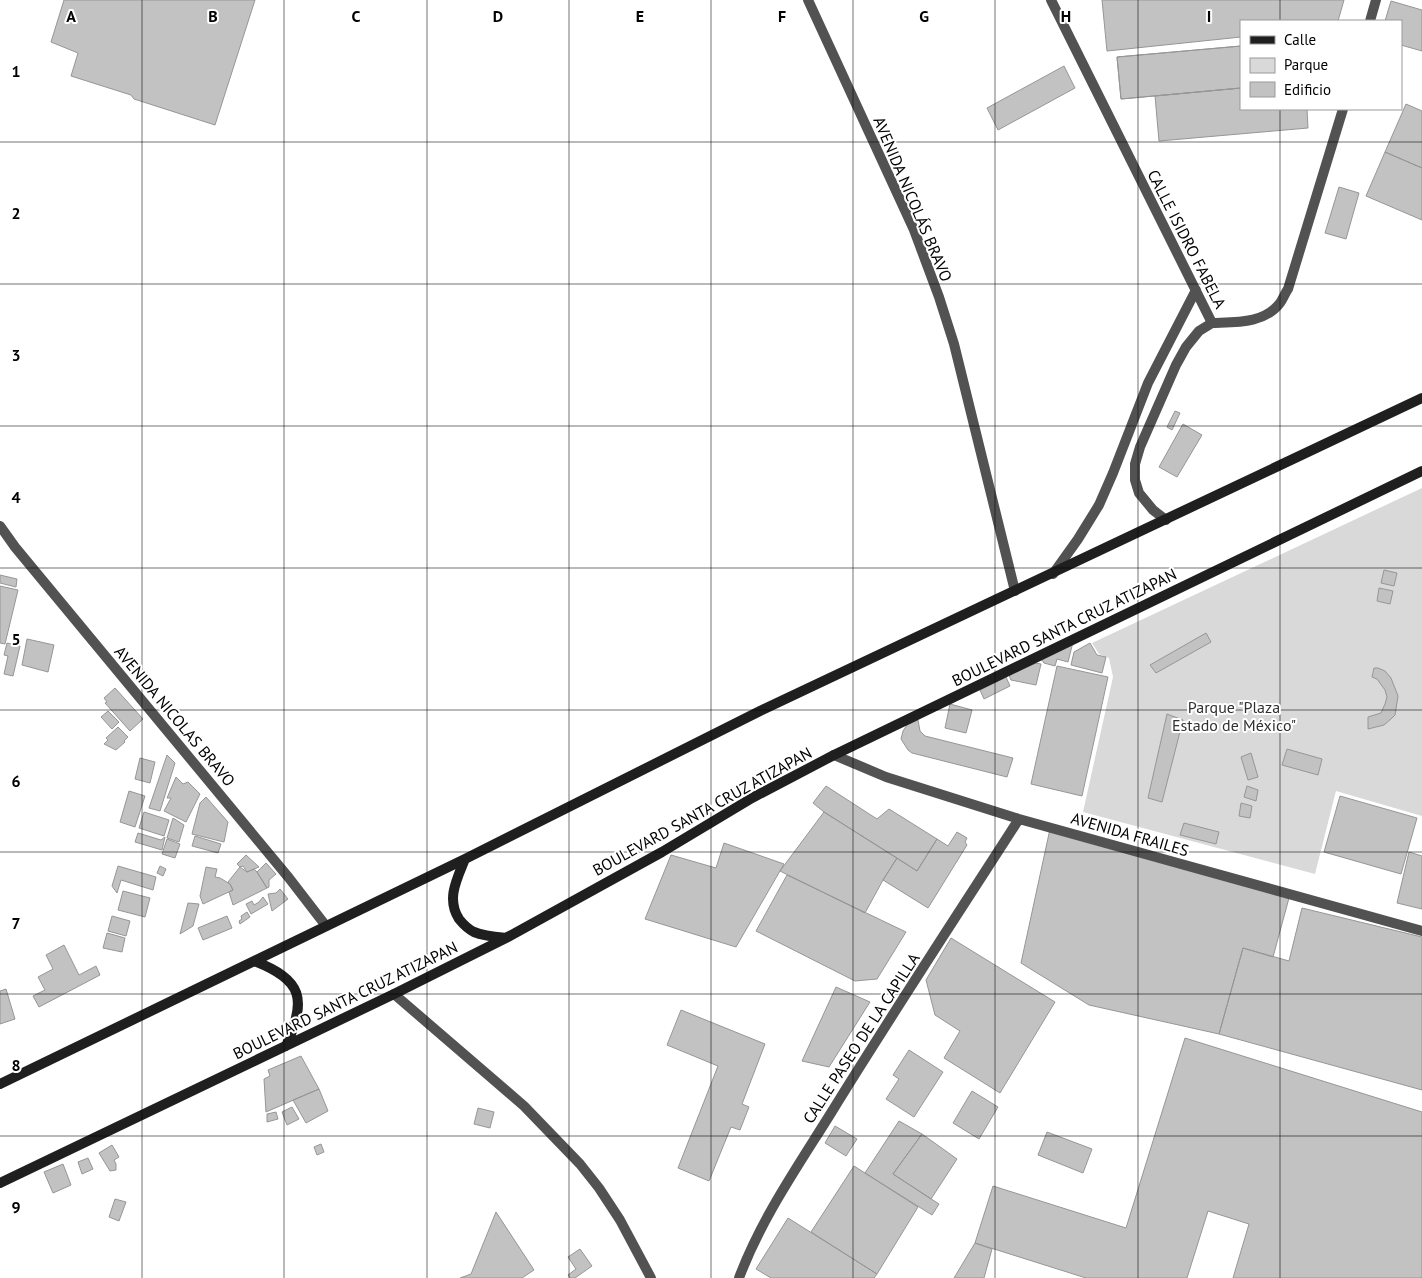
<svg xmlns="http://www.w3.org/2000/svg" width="1422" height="1278" font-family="'PT Sans',sans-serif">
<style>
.green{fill:#d9d9d9}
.building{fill:#c2c2c2;stroke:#969696}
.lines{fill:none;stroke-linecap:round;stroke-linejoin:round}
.minor{stroke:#525252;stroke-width:10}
.secondary{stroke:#1f1f1f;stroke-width:10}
.grid{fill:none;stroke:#000;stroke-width:1;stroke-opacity:0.55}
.labels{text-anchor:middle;stroke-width:4;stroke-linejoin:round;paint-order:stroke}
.street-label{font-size:16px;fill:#000;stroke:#fff}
.park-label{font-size:16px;fill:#303030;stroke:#fff}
.grid-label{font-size:16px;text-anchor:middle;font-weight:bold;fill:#000;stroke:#fff;stroke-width:4;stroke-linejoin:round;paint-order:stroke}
</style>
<rect width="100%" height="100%" fill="#fff"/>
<!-- green -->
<path class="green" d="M1422,488V816L1336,791L1315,874L1083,812L1113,677L1109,658L1099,654L1092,643Z"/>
<!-- building -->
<path class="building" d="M64,0H255L215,125L134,99L131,95L71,76L78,53L51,42Z
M1102,0H1344L1338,21H1241V37L1107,51Z
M1391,1L1422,10V51L1401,45V21H1385Z
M1241,46V88L1121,99L1117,57Z
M1241,46V88L1121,99L1117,57Z
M1064,66L1075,88L998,130L987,108Z
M1241,88V109H1307L1308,128L1159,141L1155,96Z
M1406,104L1422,111V168L1385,152Z
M1385,152L1422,168V220L1366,196Z
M1339,187L1359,193L1346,239L1325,233Z
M1175,411L1180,413L1172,430L1167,427Z
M1183,424L1202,435L1177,477L1159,467Z
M1384,570L1397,573L1394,586L1381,583Z
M0,575L17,579L16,587L0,583Z
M0,586L18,590L5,644L0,643Z
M1379,588L1393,591L1390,604L1377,601Z
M1206,633L1211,642L1156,673L1150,665Z
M27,639L54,645L48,672L22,665Z
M1073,642L1068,662L1057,659L1055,666L1044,663L1042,660H1039Z
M7,643L20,646L13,676L4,674L8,656L4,655Z
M1090,643L1097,655L1106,657L1102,673L1071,665L1074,652Z
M1036,663L1041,664L1036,685L1011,680L1009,675Z
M1057,666L1108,677L1082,796L1031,784Z
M1374,668H1378L1385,671L1391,678L1398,696L1395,715L1391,719L1384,725L1368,729V717L1381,713L1385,704L1387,697L1385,690L1377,679L1372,677Z
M1006,677L1010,686L984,699L980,690Z
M115,688L143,719L130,731L105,703L107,702L104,698Z
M950,704L972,710L966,733L945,728Z
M108,711L119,722L112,729L101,717Z
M1167,714L1183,720L1162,802L1148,798Z
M918,720L920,731L925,736L1013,758L1007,777L912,753L908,750L901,739L903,731L907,725Z
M118,727L128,737L124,741L125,742L116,750L104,744L108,740L106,738Z
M1287,749L1322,759L1318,775L1282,765Z
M1251,753L1258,777L1248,780L1241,757Z
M167,755L175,763L160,811L149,808Z
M140,758L155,762L150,783L135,779Z
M176,777L183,784L188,782L200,794L186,822L164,811L171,798H167Z
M826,786L877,819L889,809L937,839L917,871L824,812L813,803Z
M1247,786L1258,790L1256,801L1244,797Z
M129,791L145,796L135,827L120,822Z
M1340,796L1417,818L1401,874L1324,852Z
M206,797L228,822L224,842L192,834L200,803Z
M1241,803L1252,806L1250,818L1239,816Z
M144,812L169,820L164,836L139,828Z
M824,812L897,858L883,880L865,913L780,871Z
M173,818L184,825L179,842L167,838Z
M1184,823L1219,832L1216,844L1180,835Z
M1050,829L1289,898L1273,957L1243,948L1219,1034L1089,1005L1021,963Z
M957,832L967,838L965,842L967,845L928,908L883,880L897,858L917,871L937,839L948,846Z
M138,833L161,840L165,837L162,850L135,842Z
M195,836L221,844L218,853L192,846Z
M167,839L180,844L175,858L162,854Z
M724,843L784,864L736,947L645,919L671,855L716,868Z
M1409,852L1422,856V909L1397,903Z
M246,855L259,867L247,872L243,866L240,867L237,864Z
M266,863L276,874L269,880V887L267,888L257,872Z
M118,866L156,877L153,890L121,880L117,893L112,886Z
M160,866L166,869L163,876L157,873Z
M206,867L217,869L215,877L220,878L230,884L233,890L203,904L200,896Z
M240,867L247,872L254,869L257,872L267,888L233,905L229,892L233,890L230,884L228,882Z
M787,875L906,932L877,979L855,981L756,931Z
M280,889L288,899L272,911L268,894L276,893Z
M123,891L150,898L145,917L118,910Z
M263,897L268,904L251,914L246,904L252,901L254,905L259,902Z
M188,903L199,904L193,926L180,934Z
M1302,908L1422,937V1090L1219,1034L1243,948L1289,961Z
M247,912L250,917L240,924L239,921L242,919L241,916Z
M112,916L130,921L126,936L108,931Z
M227,916L232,928L203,940L198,928Z
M107,933L125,938L122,952L103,948Z
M951,938L1055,1002L1000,1093L944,1058L960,1031L935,1015L926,980Z
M64,945L79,975L96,966L100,975L39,1007L33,996L45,990L38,977L53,969L46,955Z
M836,987L870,1002L829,1067L802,1061Z
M6,989L15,1019L0,1024V991Z
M681,1010L765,1044L742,1104L749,1107L740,1130L731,1127L709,1181L678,1168L718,1066L667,1045Z
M1185,1038L1422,1112V1278H1233L1249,1224L1208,1211L1187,1278H1086L975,1243L993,1186L1126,1228Z
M909,1050L943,1072L914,1117L886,1099L899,1079L893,1075Z
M301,1056L319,1089L266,1112L264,1079L270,1076L268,1070Z
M319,1089L328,1111L306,1123L293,1100Z
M972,1091L998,1107L979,1139L953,1123Z
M292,1107L299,1119L287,1125L282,1112Z
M478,1108L494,1112L490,1128L474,1124Z
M276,1112L278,1119L267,1122V1114Z
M899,1121L922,1134L893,1174L939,1204L932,1215L865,1173Z
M835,1126L857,1139L846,1156L825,1143Z
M1047,1132L1092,1149L1083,1173L1038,1155Z
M922,1134L957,1159L931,1199L893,1174Z
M321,1144L324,1152L317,1155L314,1147Z
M112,1145L119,1157L114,1160L116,1164V1170L110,1171L99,1153Z
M88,1158L93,1169L82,1174L78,1162Z
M63,1164L71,1185L53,1193L44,1172Z
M854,1166L918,1207L877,1274L811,1232Z
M115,1199L126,1202L119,1221L109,1217Z
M496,1212L534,1270L522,1278H460L471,1274Z
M788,1218L877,1274L874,1278H771L756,1269Z
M975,1243L992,1249L984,1278H954Z
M580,1249L592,1266L575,1278H570L568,1275L576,1269L568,1257Z"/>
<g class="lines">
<!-- minor -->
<path class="minor" d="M808,0L914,230L939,297L954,344L1015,591
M1051,0L1212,323
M1370,21L1376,0
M1212,323C1235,322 1264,324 1280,303C1283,299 1285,293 1288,289L1343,109
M1166,520L1153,510L1139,493L1135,480V464L1140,447L1176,365L1186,347L1199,331L1212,323
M0,526L15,547L289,878L326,926
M1053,574L1078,539L1099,505L1113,473L1148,383L1196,290
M834,755L886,777L1019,819L1422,931
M394,994L524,1106L580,1164L599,1188L620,1220L651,1278
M739,1278C761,1219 798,1166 831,1113C892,1014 956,917 1019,819"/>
<!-- secondary -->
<path class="secondary" d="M465,859C457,879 446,899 459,919C463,924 468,929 474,932C484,936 496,937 506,938
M254,961C303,980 307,999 286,1046
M0,1084L465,859L760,711L1422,398
M0,1183L394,994L506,938L662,852L752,798L834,755L1422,471"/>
</g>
<!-- grid -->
<path class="grid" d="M142,0V1278M284,0V1278M427,0V1278M569,0V1278M711,0V1278M853,0V1278M995,0V1278M1138,0V1278M1280,0V21M1280,109V1278M0,142H1422M0,284H1422M0,426H1422M0,568H1422M0,710H1422M0,852H1422M0,994H1422M0,1136H1422"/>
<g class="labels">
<!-- street labels -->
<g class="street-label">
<text transform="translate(913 199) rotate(67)" y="6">AVENIDA NICOLÁS BRAVO</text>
<text transform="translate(1187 239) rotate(63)" y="6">CALLE ISIDRO FABELA</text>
<text transform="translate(1064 627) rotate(-26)" y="6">BOULEVARD SANTA CRUZ ATIZAPAN</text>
<text transform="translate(175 716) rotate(50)" y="6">AVENIDA NICOLAS BRAVO</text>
<text transform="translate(702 811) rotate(-29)" y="6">BOULEVARD SANTA CRUZ ATIZAPAN</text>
<text transform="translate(1130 834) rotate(16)" y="6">AVENIDA FRAILES</text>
<text transform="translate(345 1000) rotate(-26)" y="6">BOULEVARD SANTA CRUZ ATIZAPAN</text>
<text transform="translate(861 1038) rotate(-57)" y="6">CALLE PASEO DE LA CAPILLA</text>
</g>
<!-- park labels -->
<g class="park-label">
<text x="1234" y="713">Parque "Plaza<tspan x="1234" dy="18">Estado de México"</tspan></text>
</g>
</g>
<g class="grid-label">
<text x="71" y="22">A</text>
<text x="213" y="22">B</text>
<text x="356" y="22">C</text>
<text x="498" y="22">D</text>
<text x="640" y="22">E</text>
<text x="782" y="22">F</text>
<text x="924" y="22">G</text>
<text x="1066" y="22">H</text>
<text x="1209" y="22">I</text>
<text x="16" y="77">1</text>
<text x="16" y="219">2</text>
<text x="16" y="361">3</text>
<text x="16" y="503">4</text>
<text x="16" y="645">5</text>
<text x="16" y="787">6</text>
<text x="16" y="929">7</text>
<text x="16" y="1071">8</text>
<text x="16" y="1213">9</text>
</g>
<!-- legend -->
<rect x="1240" y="20" width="162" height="90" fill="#ffffff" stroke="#999999"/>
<rect x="1250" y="36" width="25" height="8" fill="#1f1f1f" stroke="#999999"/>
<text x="1284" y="45" font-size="15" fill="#000000">Calle</text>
<rect x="1250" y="58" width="25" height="15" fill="#d9d9d9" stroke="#999999"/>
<text x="1284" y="70" font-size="15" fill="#000000">Parque</text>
<rect x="1250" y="82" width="25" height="15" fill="#c2c2c2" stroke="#999999"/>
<text x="1284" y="95" font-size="15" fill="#000000">Edificio</text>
</svg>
